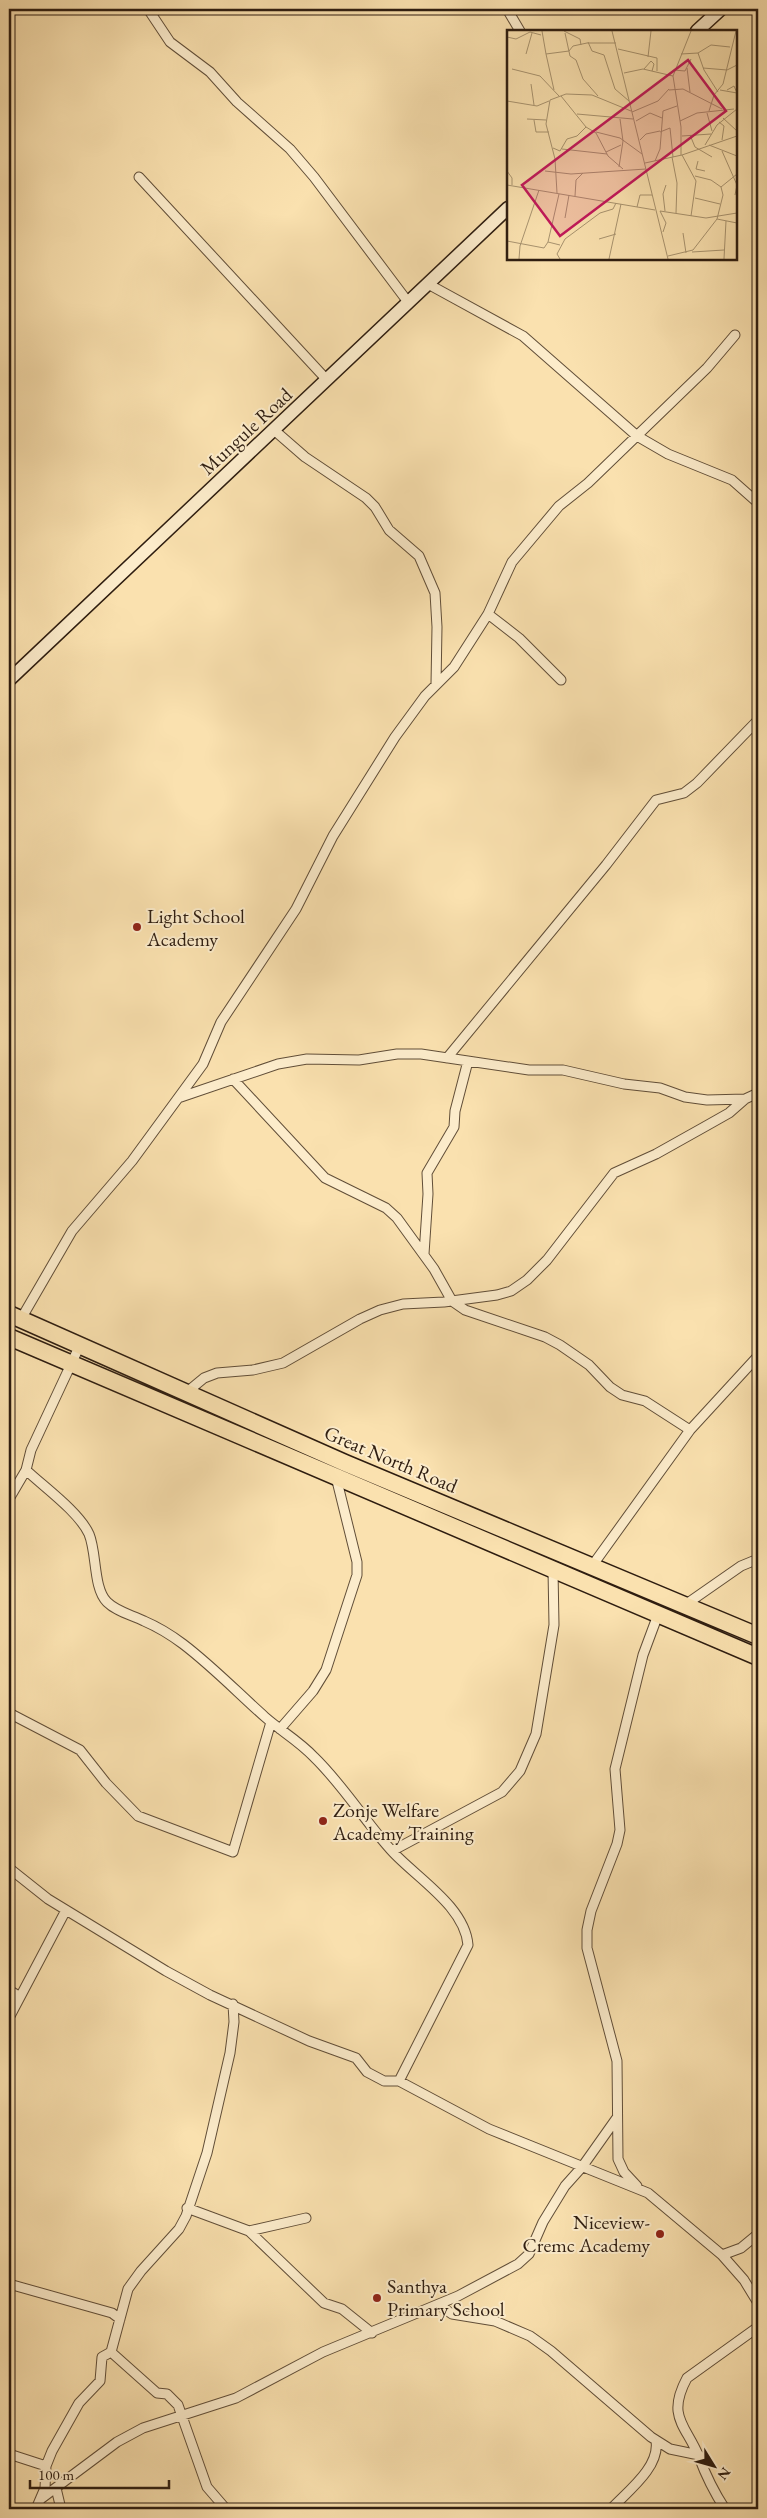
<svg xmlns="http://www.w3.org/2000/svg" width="767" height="2518" font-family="'EB Garamond',serif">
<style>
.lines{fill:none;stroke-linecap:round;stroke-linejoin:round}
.street-casing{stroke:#614e38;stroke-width:11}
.secondary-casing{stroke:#2e1d10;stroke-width:15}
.highway-casing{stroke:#2e1d10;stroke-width:19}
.street{stroke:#fceccb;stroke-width:9}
.secondary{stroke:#fceccb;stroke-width:12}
.highway{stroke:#fae1af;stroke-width:16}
.poi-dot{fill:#8f2418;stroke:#fceccb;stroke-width:2}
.labels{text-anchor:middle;stroke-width:4;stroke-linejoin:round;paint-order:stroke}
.street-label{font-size:20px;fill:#2e1d10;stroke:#fceccb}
.poi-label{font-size:20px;fill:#2e1d10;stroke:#fceccb;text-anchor:start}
.inset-road{fill:none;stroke:#a8936f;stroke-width:1}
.view{fill:#c2185b;fill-opacity:0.15;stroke:#c2185b;stroke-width:2.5}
.inset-edge{fill:none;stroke:#2e1d10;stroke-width:2.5}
</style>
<rect width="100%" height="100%" fill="#fae1af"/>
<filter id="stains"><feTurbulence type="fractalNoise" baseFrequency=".004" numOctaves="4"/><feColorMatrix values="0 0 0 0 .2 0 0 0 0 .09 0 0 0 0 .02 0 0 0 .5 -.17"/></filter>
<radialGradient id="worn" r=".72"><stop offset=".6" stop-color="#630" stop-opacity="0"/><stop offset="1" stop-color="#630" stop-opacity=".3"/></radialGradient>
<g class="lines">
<!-- street casing -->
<g class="street-casing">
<path id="street" d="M148,9L170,42L210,72L237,102L290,149L314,177L408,302
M507,9L520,31
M139,177L327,380
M428,284L523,336L637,436L668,454L732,480L758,503
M274,430L305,457L366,498L375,507L389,530L419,556L435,593L437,627L436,684
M488,614L519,638L561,680
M447,1058L606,865L656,800L684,793L697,783L758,720
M233,1079L325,1178L386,1208L397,1218L434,1269L452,1301L465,1310L545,1337L560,1345L589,1365L610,1387L622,1395L645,1401L690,1430
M181,1097L278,1064L307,1059L359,1060L397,1054H421L529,1070H563L624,1084L660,1088L685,1097L707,1100L745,1099L758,1093
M424,1254L428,1194L427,1173L454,1127L455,1111L468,1061
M21,1319L72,1231L132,1161L203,1064L221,1022L296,909L333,836L395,737L425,696L454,667L488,614L512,562L559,506L588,483L707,368L735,335
M187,1392L204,1378L217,1373L253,1370L283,1363L360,1319L380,1310L403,1304L444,1302L497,1295L511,1291L527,1280L547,1260L614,1173L656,1154L706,1126L729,1113L745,1099
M26,1470C44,1487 79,1512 89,1534C97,1553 93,1588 107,1602C117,1612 132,1615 144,1621C158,1627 171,1635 183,1644C212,1666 237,1692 265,1717C281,1731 299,1741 314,1757C343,1785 364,1820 391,1850C415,1877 465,1906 468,1945L399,2081
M9,1499L26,1470L31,1450L80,1345
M592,1566L690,1430L758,1356
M685,1605L741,1566L758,1559
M9,1713L80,1750L106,1783L138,1816L233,1852L271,1722
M280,1729L313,1691L326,1670L357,1575V1562L336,1477
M392,1851L502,1792L520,1771L536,1734L554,1625L553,1570
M9,1868L48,1899L166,1971L210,1995L309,2041L356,2058L367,2072L384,2081H399L489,2129L648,2193L722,2255L744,2280L758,2303
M9,1990L20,1997
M9,2018L66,1910
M637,2186L624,2172L618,2159L617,2061L587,1948V1930L591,1911L617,1844L620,1830L615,1769L643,1655L659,1612
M187,2208L249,2231L306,2218
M249,2231L324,2303L342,2309L372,2333
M722,2255L741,2248L758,2234
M9,2284L112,2313L120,2319
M439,2305L452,2314L495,2321L530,2336L551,2351L651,2437L670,2449L699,2455
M111,2352L157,2393L167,2394L178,2405L207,2487L226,2509
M9,2454L46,2466
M56,2488L61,2509
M42,2498L117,2442L143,2428L236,2398L323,2352L458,2296L518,2264L529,2254L543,2222L565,2186L582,2167L616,2119
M36,2509L45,2488L46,2466L52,2451L79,2403L100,2381L102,2357L111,2352L128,2289L141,2271L179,2229L186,2216L207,2153L230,2053L234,2022L233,2004
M611,2509C628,2491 660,2467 656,2441
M725,2509C714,2492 706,2476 699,2457C686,2425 666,2417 687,2378L758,2327"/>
</g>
<!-- secondary casing -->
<g class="secondary-casing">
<path id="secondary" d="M697,31L721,9
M9,680L508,208"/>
</g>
<!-- highway casing -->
<g class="highway-casing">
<path id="highway" d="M9,1314L345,1463L758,1636
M9,1337L758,1657"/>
</g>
<!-- street -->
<use href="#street" class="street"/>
<!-- secondary -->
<use href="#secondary" class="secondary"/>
<!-- highway -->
<use href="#highway" class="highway"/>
</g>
<!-- markers -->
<g class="poi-dot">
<circle cx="137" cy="927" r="5"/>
<circle cx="323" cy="1821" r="5"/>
<circle cx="660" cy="2234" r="5"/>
<circle cx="377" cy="2298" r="5"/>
</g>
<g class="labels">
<!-- street labels -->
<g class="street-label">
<text transform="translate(246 431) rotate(-43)" y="7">Mungule Road</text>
<text transform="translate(391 1459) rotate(23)" y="7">Great North Road</text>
</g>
<!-- poi labels -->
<g class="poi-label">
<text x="147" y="923">Light School<tspan x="147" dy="23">Academy</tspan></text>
<text x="333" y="1817">Zonje Welfare<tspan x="333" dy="23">Academy Training</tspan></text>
<text x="650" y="2229" text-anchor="end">Niceview-<tspan x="650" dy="23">Cremc Academy</tspan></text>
<text x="387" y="2293">Santhya<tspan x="387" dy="23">Primary School</tspan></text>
</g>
</g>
<!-- overview -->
<g transform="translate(507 30)">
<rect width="230" height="230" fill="#fae1af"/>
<path class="inset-road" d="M35,1L39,24L62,21L66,16L80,13H109M57,1L73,9L74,15M105,1L161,229M58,3L63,26L69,30L76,49L91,66M0,7L9,9L23,2L34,5M81,12L85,21L97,25L108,59L122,71M111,19L150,28V41M191,23L197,40L211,62M19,24L25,3M39,24L47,60M174,24L191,23L204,15L223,17M141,27L144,1M180,38L183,62M196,38L220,40L230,35M5,39L33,46L52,66M137,39L144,31L147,34L145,41M167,40L178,41L184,29M117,43L136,39L166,46M24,54L27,75M162,60L176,59L215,79M213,60L230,63M220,60L227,56L230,63M54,66L79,97L89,103L101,126L116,139M0,71L30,76L42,71M202,81L207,65L216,54L229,1M125,82L151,71L162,59M200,83L205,101M70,84L126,89M216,88L230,101M20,89L39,90M27,90L29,102H42M129,91L143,83L155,88M173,91L190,83L227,79M212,92L217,96L215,110M89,102L113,108L135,124M153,102L163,98L166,127M183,105L188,117L205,127M175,106L204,104M133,110L139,104L153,101M198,115L210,95L230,79M202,115L230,126M46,118L53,121L60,109L70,106L79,97M55,119L100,124M215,121L230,155L228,165M99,122L114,115M174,125V97L166,46L184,1M175,125L189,151L184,186M165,127L170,153L169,183M148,131L153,119L156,81L170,76M191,131L189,139L198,141M138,133L175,125L230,106M112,137L116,111L113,89M0,141L5,148V155M38,141L64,144L139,139M0,155L148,180M214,157L230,144M50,163L48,129L39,94L43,70L59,64L85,65L124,81M68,166L69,150L76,143M188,168L213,174M130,177L133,165H145M158,181L156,164L159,155M58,188L62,165M210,189L230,193M156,202L159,193L153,181L199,188L230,183M176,203L179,223M92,209L109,204M0,211L37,218L41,212L53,215M41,212L52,164M185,222L217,220M161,226L186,220L210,189L216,165L214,157L204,150L188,146M12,229L13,216L32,160M53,229L50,224L58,209L93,183L106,179L109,173M102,229L114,174M217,229L219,191"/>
<path class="view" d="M181,30L219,81L53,206L15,155Z"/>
<rect width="230" height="230" class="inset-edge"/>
</g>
<!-- margin -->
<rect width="767" height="2518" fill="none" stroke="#fae1af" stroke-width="30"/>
<rect x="10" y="10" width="747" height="2498" fill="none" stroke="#2e1d10" stroke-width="2.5"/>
<rect x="15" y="15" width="737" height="2488" fill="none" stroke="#2e1d10"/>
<!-- north arrow -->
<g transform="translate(714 2466) rotate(127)" stroke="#fceccb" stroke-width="4" paint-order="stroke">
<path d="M0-4L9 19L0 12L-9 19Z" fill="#2e1d10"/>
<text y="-8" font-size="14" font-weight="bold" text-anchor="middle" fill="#2e1d10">N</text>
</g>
<!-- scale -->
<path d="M30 2480v8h139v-8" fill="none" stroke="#2e1d10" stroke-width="2.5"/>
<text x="38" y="2480" font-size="15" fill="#2e1d10" stroke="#fceccb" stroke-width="4" paint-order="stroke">100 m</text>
<rect width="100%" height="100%" filter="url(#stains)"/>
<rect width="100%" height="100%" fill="url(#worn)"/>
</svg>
